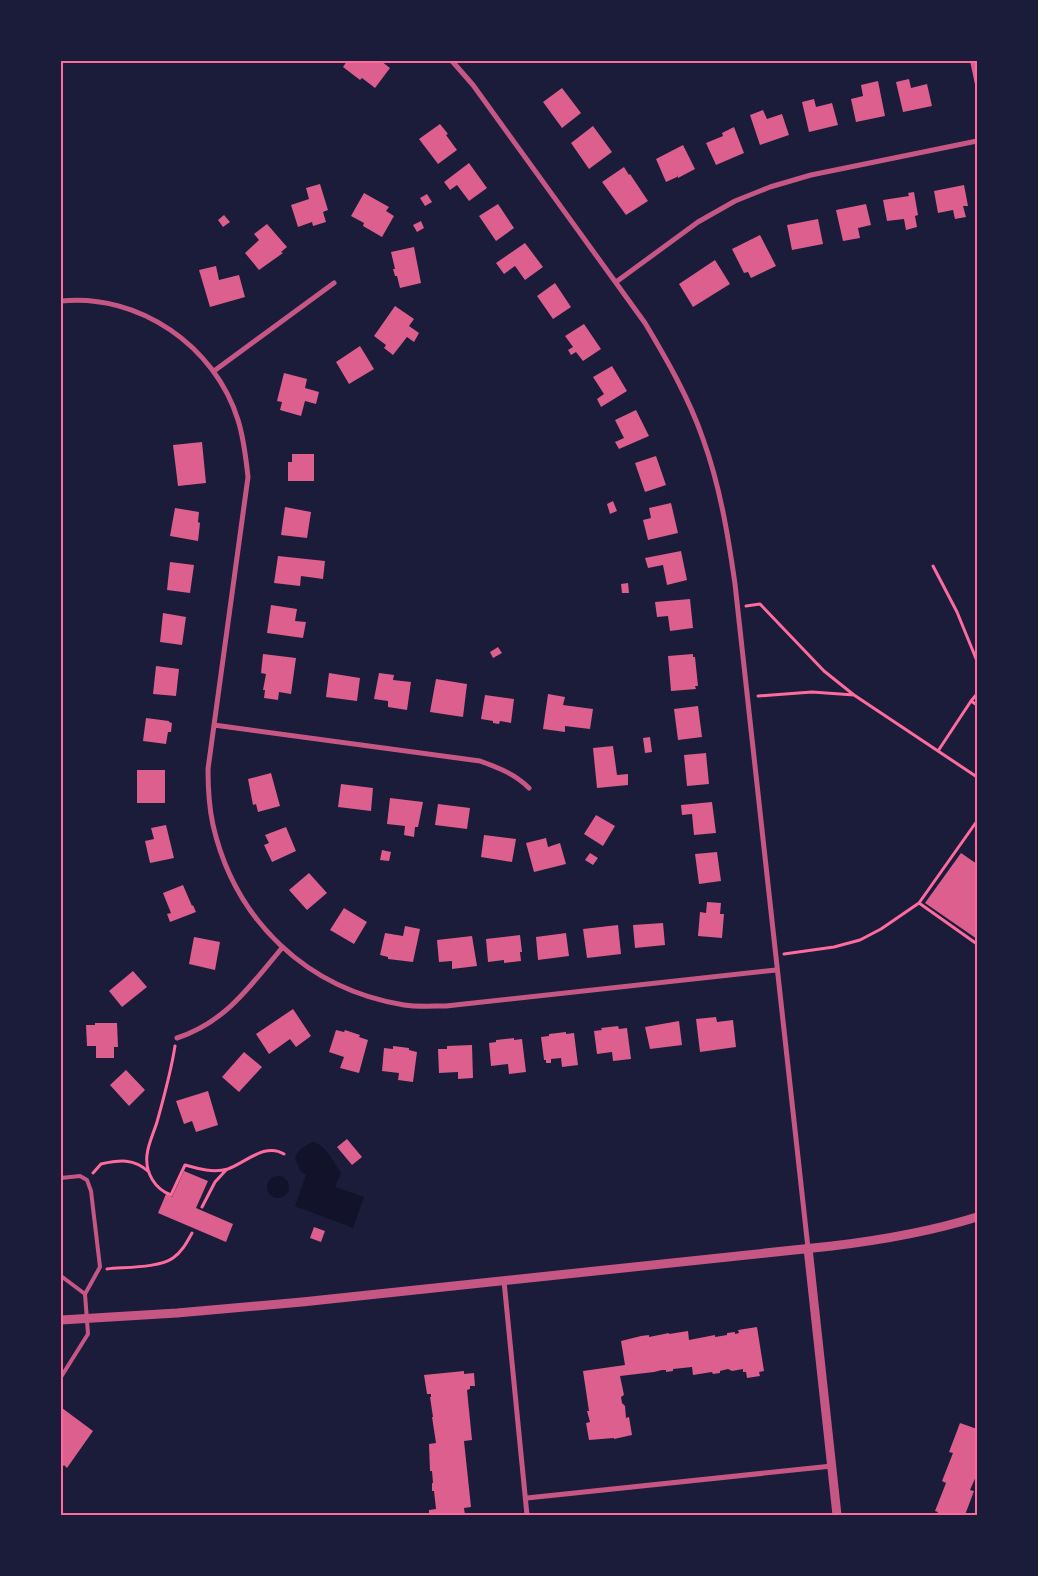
<svg xmlns="http://www.w3.org/2000/svg" width="1038" height="1576" font-family="'Asap Condensed',sans-serif">
<style>
.water{fill:#12122b}
.building{fill:#dd5f8e}
.lines{fill:none;stroke-linecap:round;stroke-linejoin:round}
.path{stroke:#ff6b9d;stroke-width:3}
.service{stroke:#c65784;stroke-width:4}
.minor{stroke:#c65784;stroke-width:5}
.tertiary{stroke:#c65784;stroke-width:9}
.neatline{fill:none;stroke:#ff6b9d;stroke-width:2}
</style>
<rect width="100%" height="100%" fill="#1b1b3a"/>
<!-- water -->
<path class="water" d="M313,1142C326,1145 334,1163 341,1173L335,1187L364,1197L353,1228L295,1206L306,1175L300,1171L295,1157C299,1149 304,1146 313,1142Z
M267 1187a11 11 0 1 1 22 0a11 11 0 1 1-22 0Z"/>
<!-- building -->
<path class="building" d="M347,61H381L390,68L375,88L362,78L360,80L343,67Z
M970,61H977V89H976Z
M909,79L911,88L927,84L932,106L903,112L896,82Z
M878,81L885,116L856,122L851,99L863,96L861,85Z
M562,88L581,113L562,128L543,102Z
M814,99L816,107L832,103L838,125L809,132L802,102Z
M763,110L767,119L782,114L789,135L760,145L750,115Z
M440,124L448,134L446,135L457,150L438,164L419,139Z
M593,126L612,152L589,169L571,143Z
M734,127L744,153L716,165L706,143L723,136L722,133Z
M683,145L695,169L678,178L677,175V177L666,182L656,159Z
M469,163L487,188L469,201L457,185L450,190L444,182Z
M624,167L629,175L630,174L648,201L626,215L602,182Z
M320,184L328,210L323,212L326,222L313,226L312,222L298,227L291,205L309,199L306,188Z
M964,185L968,206H963L966,217L955,219L953,210L938,213L934,191Z
M914,192L918,215L915,216L917,227L906,230L904,219L887,221L883,200L909,196L908,193Z
M364,193L389,207L386,211L394,216L382,237L363,226L364,223L351,216Z
M427,194L432,202L425,206L420,198Z
M498,204L514,228L496,241L479,216Z
M866,204L871,225L858,228L860,238L843,241L836,210Z
M224,215L230,222L223,227L218,220Z
M818,219L823,244L792,250L787,225Z
M421,221L424,228L417,232L413,225Z
M267,224L287,247L281,252L283,253L259,270L245,253L259,240L254,234Z
M760,235L776,266L751,278L748,272L744,273L732,249Z
M525,243L543,267L525,280L515,266L504,274L496,263Z
M414,247L421,283L400,288L397,276H395L393,269H395L391,252Z
M715,260L730,284L693,307L679,284Z
M216,266L219,280L239,275L245,297L210,307L199,270Z
M555,283L571,307L553,319L537,296Z
M395,306L414,319L409,326L419,333L414,342L407,337L393,355L384,348L386,345L374,336Z
M584,324L601,349L583,361L576,352L571,355L568,350L573,347L565,336Z
M360,346L374,369L349,384L336,362Z
M612,366L627,391L601,407L597,399L604,394L593,377Z
M284,373L307,379L305,388L319,392L316,404L305,401L301,416L280,410L282,402L277,401Z
M636,410L649,436L619,449L615,442L624,438L615,420Z
M202,442L206,483L178,486L173,445Z
M292,454H314V481H288V462H292Z
M656,456L666,485L645,492L635,463Z
M613,501L617,511L610,514L607,504Z
M671,503L678,533L648,540L643,520L651,518L649,508Z
M285,507L311,512L307,538L281,535Z
M175,508L199,512L198,522L200,523L198,541L170,536Z
M681,551L687,580L667,585L663,565L648,568L645,558Z
M278,556L325,561L323,579L301,576L300,586L274,583Z
M170,562L194,565L190,593L167,590Z
M628,583L629,593H622L621,584Z
M690,599L693,628L670,631L668,616L657,617L655,602Z
M271,605L297,609L295,621L306,622L303,638L267,633Z
M163,613L186,617L182,645L160,642Z
M498,647L502,653L493,658L490,652Z
M263,654L296,658L291,694L279,692L278,700L264,698L265,690H263L266,674L261,673Z
M693,654V657H695L698,686H695L696,689L671,691L668,656Z
M156,666L179,669L176,696L153,694Z
M329,673L360,678L357,701L326,697Z
M379,673L394,675L393,680L411,682L407,710L388,707V701L374,699Z
M436,679L467,684L463,717L430,712Z
M548,694L565,697L563,705L593,709L590,729L565,726V732L543,729Z
M485,695L514,699L511,723L500,721L499,724L493,723V721L481,719Z
M698,706L702,737L678,740L674,709Z
M146,718L169,721V722L172,723L171,732H168L166,744L143,741Z
M650,737L652,752L645,753L643,738Z
M613,746L617,775L628,774V785L597,788L593,748Z
M706,753L709,784L687,786L684,755Z
M137,770H165V803H137Z
M271,773L280,806L258,812L256,804L253,805L248,779Z
M341,784L373,788L371,811L338,807Z
M390,798L423,802L418,827H415L414,837L404,835L405,826L387,824Z
M712,802L716,833L694,835L692,814L682,815L681,805Z
M438,804L470,808L467,829L435,825Z
M596,815L615,826L603,846L584,834Z
M166,825L174,858L150,863L145,841L154,839L151,828Z
M286,827L296,851L272,862L264,845L269,843L265,835Z
M484,835L516,839L512,862L481,857Z
M546,838L548,847L560,843L566,864L534,872L526,843Z
M382,850L391,852L389,861L380,860Z
M717,852L721,881L699,884L695,854Z
M590,853L598,858L593,865L585,860Z
M961,853L977,864V939L925,903Z
M309,873L327,893L307,910L289,890Z
M183,885L192,906L193,905L196,912L170,922L167,914L171,913L163,893Z
M707,902L721,903L720,914H724L722,938L698,936L700,912L706,913Z
M344,908L367,922L354,944L330,930Z
M663,923L665,945L635,948L633,925Z
M618,925L621,954L587,958L583,929Z
M405,926L420,929L413,962L388,959V957L380,955L385,933L403,936Z
M566,933L569,956L538,960L536,937Z
M520,935L522,952H520L521,961L504,963V960L488,962L486,939Z
M472,936L477,966L452,969V961L439,962L437,940Z
M194,937L220,942L215,970L189,964Z
M133,971L147,987L122,1007L109,991Z
M293,1009L311,1036L296,1047L290,1039L269,1054L256,1034Z
M716,1017L717,1022L733,1020L736,1047L700,1052L696,1019Z
M679,1021L682,1045L650,1049L645,1027Z
M95,1023H117L118,1047H114V1058H96V1046H87L86,1025H95Z
M618,1026L619,1029L627,1028L631,1059L613,1061L612,1052L597,1054L594,1031L602,1030L601,1028Z
M336,1030L344,1032L345,1030L360,1035L359,1037L368,1040L359,1073L340,1068L344,1057L329,1052Z
M566,1032V1034L574,1033L578,1065L562,1067L561,1058L551,1059V1063H546V1060H544L541,1037L549,1036V1034Z
M514,1038V1040L522,1039L526,1072L509,1074L508,1064L491,1066L489,1043L496,1042V1040Z
M472,1045L473,1078L458,1079V1072L439,1073L438,1049H447V1046Z
M393,1046L409,1048V1050L417,1052L413,1082L398,1080L399,1073L382,1071L384,1048L393,1049Z
M244,1052L262,1067L239,1092L222,1077Z
M126,1070L145,1090L129,1106L110,1085Z
M208,1091L218,1125L196,1132L192,1121L184,1124L176,1101Z
M347,1139L362,1157L352,1165L337,1147Z
M184,1171L208,1181L196,1208L233,1224L226,1242L158,1213L166,1194L172,1197Z
M314,1227L325,1231L321,1242L310,1238Z
M757,1327L764,1371L759,1372L760,1376L747,1378L746,1372H743V1369L732,1371L728,1369L720,1371V1373L713,1374L712,1372L693,1375L692,1367L673,1369V1371L666,1372V1370H662L654,1372L620,1376L624,1395L621,1397L622,1403L625,1406L626,1418L629,1417L632,1435L614,1439V1438L589,1440L586,1423L590,1422L587,1411H589L583,1371L625,1365L621,1341L641,1336L649,1335V1337L669,1333V1334L688,1331L689,1340L715,1335V1337L727,1335V1333L735,1332V1334L739,1333L738,1330Z
M464,1371V1374L474,1373L475,1386H470V1389L467,1390L472,1440L464,1441L471,1507L464,1508L465,1515H429V1510L436,1509L434,1491H432V1483H433L432,1471H430L429,1444L436,1443L432,1417H433L430,1397H431V1394H427L424,1375Z
M62,1408L93,1431L67,1468L64,1465L61,1469Z
M960,1423L977,1429V1474L970,1490L974,1491L965,1515H937L938,1512L935,1511L946,1483L942,1481L953,1453L949,1452Z"/>
<g class="lines">
<!-- path -->
<path class="path" d="M933,566L957,612L977,661
M746,606L760,604L824,671L854,695L977,777
M758,696L812,692L854,695
M971,701L977,694
M938,751L971,701L977,705
M919,903L977,944
M784,954L834,947L860,940L881,929L919,903L977,821
M175,1046C171,1072 164,1097 157,1122C154,1132 148,1144 147,1155C145,1173 155,1189 171,1195L185,1165C199,1169 213,1173 228,1169C245,1163 265,1142 284,1154
M93,1173L101,1164C119,1160 134,1158 149,1172
M202,1207L215,1182L227,1169
M107,1269C125,1267 159,1268 173,1258C182,1252 187,1242 192,1233"/>
<!-- service -->
<path class="service" d="M61,1178L80,1176L87,1180L91,1191L100,1267L85,1294L88,1334L61,1377
M61,1276L85,1294"/>
<!-- minor -->
<path class="minor" d="M452,61L473,85L645,323C667,360 689,398 703,439C720,486 728,535 735,584L808,1248
M616,282L698,222L735,201L770,187L811,175L977,141
M61,301C139,293 215,346 238,420C244,439 246,458 248,477L208,769C208,788 209,807 213,825C235,921 307,989 404,1005C417,1007 432,1006 446,1006L776,970
M214,371L334,283
M214,725L480,761C499,768 515,774 529,788
M177,1038C226,1022 250,986 282,948
M504,1281L527,1515
M527,1498L832,1466"/>
<!-- tertiary -->
<path class="tertiary" d="M808,1248L837,1515
M61,1320L177,1313L302,1302L832,1246C882,1240 929,1232 977,1217"/>
</g>
<!-- border -->
<rect width="1038" height="1576" fill="none" stroke="#1b1b3a" stroke-width="125"/>
<rect x="62" y="62" width="914" height="1452" class="neatline"/>
</svg>
